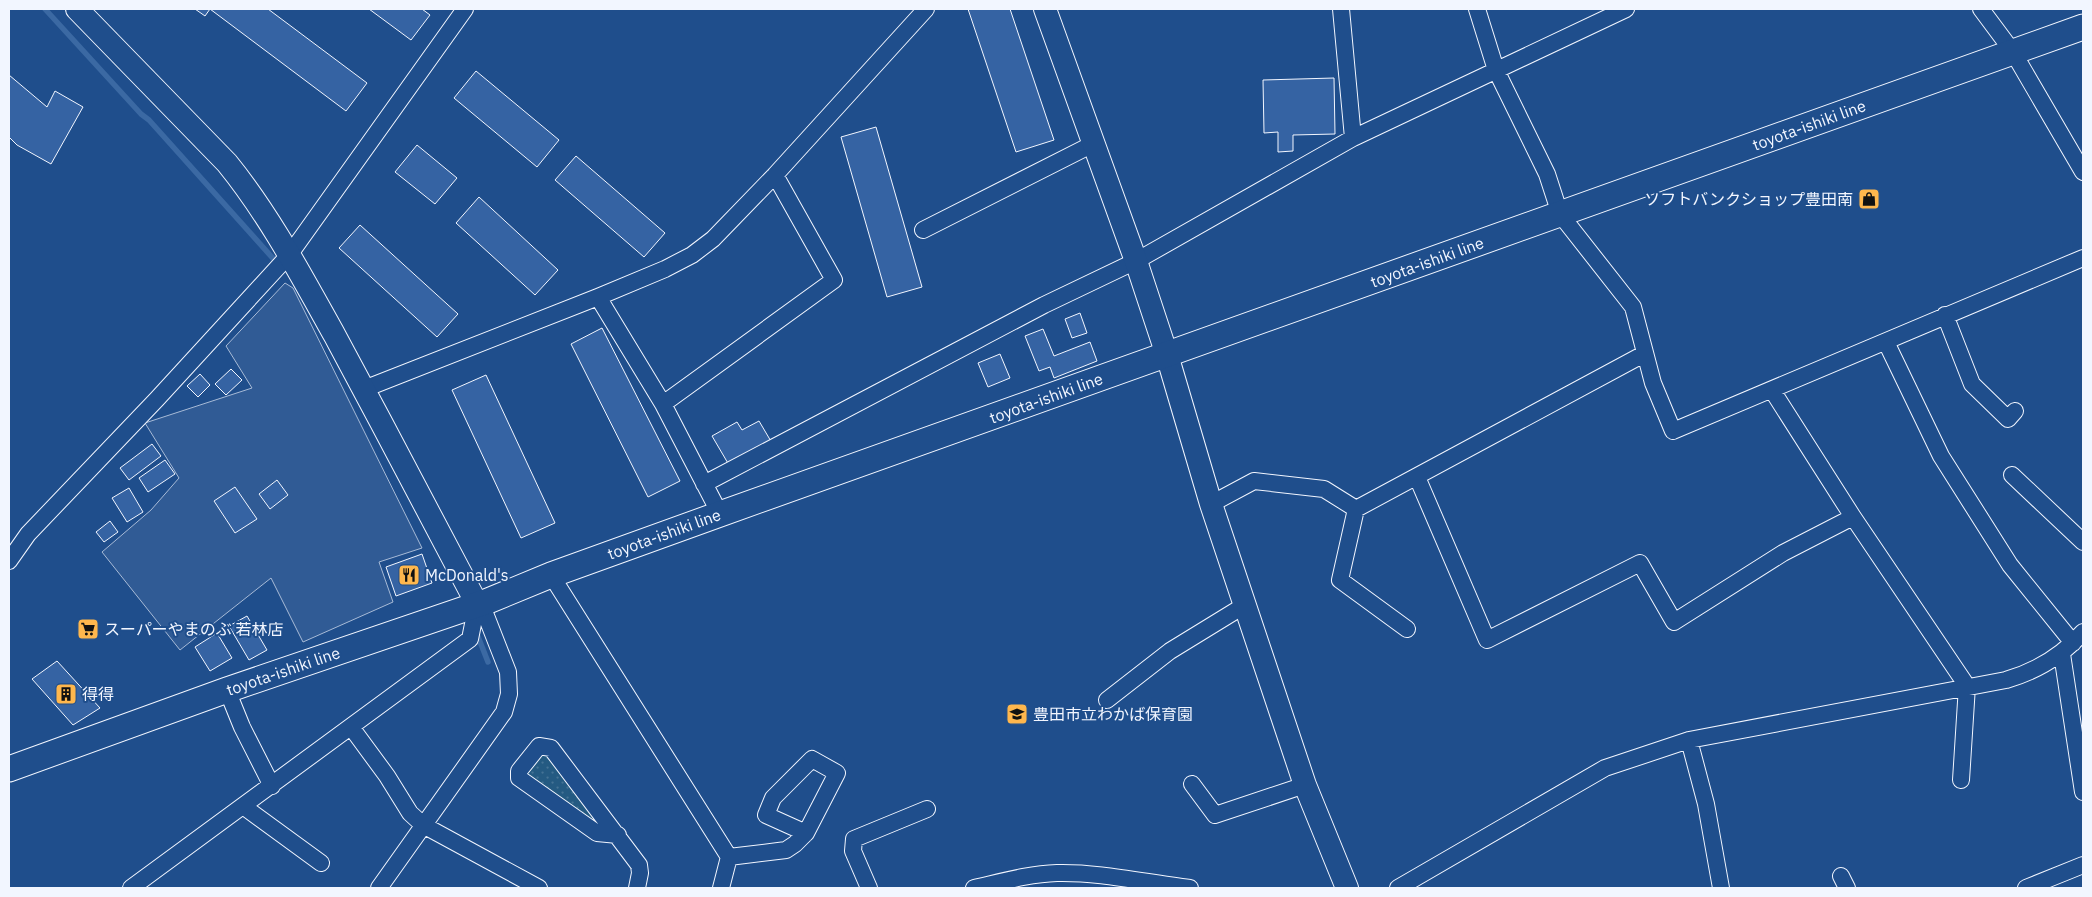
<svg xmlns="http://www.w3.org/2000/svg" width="2092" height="897" font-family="'IBM Plex Sans','Noto Sans JP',sans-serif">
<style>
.park{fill:url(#park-dots);stroke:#a8bbd7}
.parking{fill:#305b95;stroke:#a8bbd7}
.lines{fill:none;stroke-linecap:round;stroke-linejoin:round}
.stream{stroke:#3b69a3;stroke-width:5.5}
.building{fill:#3563a3;stroke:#f2f6ff}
.street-casing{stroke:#f2f6ff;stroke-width:18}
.secondary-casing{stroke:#f2f6ff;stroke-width:24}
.primary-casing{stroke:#f2f6ff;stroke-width:27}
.street{stroke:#1f4e8c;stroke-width:16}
.secondary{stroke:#1f4e8c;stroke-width:22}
.primary{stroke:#1f4e8c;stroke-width:25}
.labels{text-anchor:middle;stroke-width:4;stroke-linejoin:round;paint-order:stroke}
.street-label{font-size:16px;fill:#f2f6ff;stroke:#1f4e8c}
.poi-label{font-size:16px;fill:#f2f6ff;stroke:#1f4e8c;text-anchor:start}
</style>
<defs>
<pattern id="park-dots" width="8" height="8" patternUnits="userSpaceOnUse" patternTransform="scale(1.25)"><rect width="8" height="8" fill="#245a82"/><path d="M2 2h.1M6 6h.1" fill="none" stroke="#447295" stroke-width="1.8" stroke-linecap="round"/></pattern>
</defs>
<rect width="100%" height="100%" fill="#1f4e8c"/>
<!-- park -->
<path class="park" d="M537,755L551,756L597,818L594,821L527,776L528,765Z"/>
<!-- parking -->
<path class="parking" d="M285,283L293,288L422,548L379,562L393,602L303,642L271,578L180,650L102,552L151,510L179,478L145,423L252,388L226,346Z"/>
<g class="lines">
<!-- stream -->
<path class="stream" d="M45,9L141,114L149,120L278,264
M477,634L488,662"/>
</g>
<!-- building -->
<path class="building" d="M195,9H268L367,83L346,111L210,9L205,16Z
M369,9H422L430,15L411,40Z
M968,9H1010L1054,140L1016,152Z
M476,71L559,140L537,167L454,98Z
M9,75L47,107L55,91L83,107L51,164L17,145L9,137Z
M1334,78L1335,134L1293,135V151L1278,152V132L1264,133L1263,80Z
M876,127L922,287L887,297L841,137Z
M417,145L457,178L435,204L395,172Z
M576,156L665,233L644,257L555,180Z
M479,197L558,270L535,295L456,223Z
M360,225L458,314L437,337L339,248Z
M1080,313L1087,333L1072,338L1065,319Z
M602,328L680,481L648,497L571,344Z
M1043,329L1054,356L1090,342L1097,361L1054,378L1050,367L1039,371L1025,336Z
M1000,354L1010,378L988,387L978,363Z
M231,369L242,380L226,395L215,384Z
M200,374L210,385L198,397L187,386Z
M486,375L555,523L521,538L452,390Z
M759,421L772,443L729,465L712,436L737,422L742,430Z
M152,444L161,456L129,480L120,468Z
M165,460L175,474L148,492L139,478Z
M277,480L288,495L270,509L259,494Z
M235,487L257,519L235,533L214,501Z
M129,488L143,512L127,522L112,498Z
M110,521L118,532L104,542L96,532Z
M422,554L432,583L396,596L386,567Z
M247,616L267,650L249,660L229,626Z
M217,633L232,658L210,671L195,647Z
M57,661L100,708L73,725L32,679Z"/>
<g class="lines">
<!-- street casing -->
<g class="street-casing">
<path id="street" d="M1341,9L1353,138
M1477,9L1496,70L1547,174L1560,214L1633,307L1653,383L1673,431L2083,258
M1981,9L2013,52L2083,172
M923,230L1093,144
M598,297L663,404L720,514
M1945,315L1972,384L2008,419L2015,411
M1886,342L1941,456L2010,565L2073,643
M364,389L598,297L665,269L692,255L713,239L775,175L926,9
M1772,390L1853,517L1967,686L1961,780
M663,404L834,280L775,175
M2012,475L2083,542
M1417,477L1487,640L1640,563L1674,622L1783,553L1853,517
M704,484L1044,305L1136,261L1353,138L1626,9
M1211,504L1254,481L1324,489L1356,509L1340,580L1407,629
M1356,509L1644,354
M9,561L28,534L157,399L290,254L465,9
M551,575L729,857L721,888
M2062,654L2083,792
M227,690L242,727L272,786
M1107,700L1170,651L1245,605
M351,727L387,776L410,813L423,825L539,888
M1689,740L1706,804L1721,888
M1192,784L1215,815L1305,785
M243,806L321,863
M618,835L597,833L519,778V771L539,746L551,748L639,865L640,873L637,888
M729,857L786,850L795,844L806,833L837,773L812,759L773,798L766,815L806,833
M1841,876L1847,888
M131,888L470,639L477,604
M379,888L504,712L509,694L508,672L481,603
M869,888L853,851L854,839L927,809
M974,888C1001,882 1029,874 1057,873C1101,872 1146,883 1190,888
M1398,888L1605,768L1689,740L2006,680C2037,671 2062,656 2083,632
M2026,888L2083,865"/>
</g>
<!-- secondary casing -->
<g class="secondary-casing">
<path id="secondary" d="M77,9L227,163C270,216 302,277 335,336C383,425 430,515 477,604
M1045,9L1136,261L1167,355L1211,504L1305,785L1347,888"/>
</g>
<!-- primary casing -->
<g class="primary-casing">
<path id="primary" d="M9,769L227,690L488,601L551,575L720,514L2083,27"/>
</g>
<!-- street -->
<use href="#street" class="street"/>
<!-- secondary -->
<use href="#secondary" class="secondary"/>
<!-- primary -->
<use href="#primary" class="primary"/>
</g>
<!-- icons -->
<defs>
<g id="shop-square" transform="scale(1.125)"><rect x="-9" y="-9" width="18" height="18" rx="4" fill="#ffb74d" stroke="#1f4e8c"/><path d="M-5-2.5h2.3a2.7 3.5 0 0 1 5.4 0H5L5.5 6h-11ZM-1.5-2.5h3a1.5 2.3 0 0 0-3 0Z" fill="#111"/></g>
<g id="restaurant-square" transform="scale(1.125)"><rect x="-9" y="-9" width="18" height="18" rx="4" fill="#ffb74d" stroke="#1f4e8c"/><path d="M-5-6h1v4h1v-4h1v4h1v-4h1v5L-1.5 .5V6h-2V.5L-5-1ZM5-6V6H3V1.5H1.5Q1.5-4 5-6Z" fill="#111"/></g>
<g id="supermarket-square" transform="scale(1.125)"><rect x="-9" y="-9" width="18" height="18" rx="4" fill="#ffb74d" stroke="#1f4e8c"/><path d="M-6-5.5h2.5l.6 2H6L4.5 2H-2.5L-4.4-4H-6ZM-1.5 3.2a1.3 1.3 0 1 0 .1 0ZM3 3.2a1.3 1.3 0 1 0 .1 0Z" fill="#111"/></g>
<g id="building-square" transform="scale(1.125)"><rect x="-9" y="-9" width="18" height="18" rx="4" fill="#ffb74d" stroke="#1f4e8c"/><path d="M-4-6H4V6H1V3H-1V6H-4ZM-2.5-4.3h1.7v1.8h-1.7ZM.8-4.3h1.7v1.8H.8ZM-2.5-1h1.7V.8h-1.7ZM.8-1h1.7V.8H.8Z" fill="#111"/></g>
<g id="school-square" transform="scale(1.125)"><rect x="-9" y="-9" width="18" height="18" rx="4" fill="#ffb74d" stroke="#1f4e8c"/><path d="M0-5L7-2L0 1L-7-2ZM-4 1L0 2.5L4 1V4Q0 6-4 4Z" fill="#111"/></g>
</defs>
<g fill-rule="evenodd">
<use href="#shop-square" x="1869" y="199"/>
<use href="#restaurant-square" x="409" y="575"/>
<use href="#supermarket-square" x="88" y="629"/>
<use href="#building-square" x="66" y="694"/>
<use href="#school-square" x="1017" y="714"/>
</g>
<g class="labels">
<!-- street labels -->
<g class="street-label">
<text transform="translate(1809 125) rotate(-20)" y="6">toyota-ishiki line</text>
<text transform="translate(1427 262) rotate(-20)" y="6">toyota-ishiki line</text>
<text transform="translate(1046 398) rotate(-20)" y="6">toyota-ishiki line</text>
<text transform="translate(664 534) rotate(-20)" y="6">toyota-ishiki line</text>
<text transform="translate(283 671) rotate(-19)" y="6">toyota-ishiki line</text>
</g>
<!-- poi labels -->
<g class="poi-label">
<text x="1853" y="205" text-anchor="end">ソフトバンクショップ豊田南</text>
<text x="425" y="581">McDonald's</text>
<text x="104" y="635">スーパーやまのぶ 若林店</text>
<text x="82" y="700">得得</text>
<text x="1033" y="720">豊田市立わかば保育園</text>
</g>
</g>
<!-- border -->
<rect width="2092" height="897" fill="none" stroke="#f2f6ff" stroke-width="20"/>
</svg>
